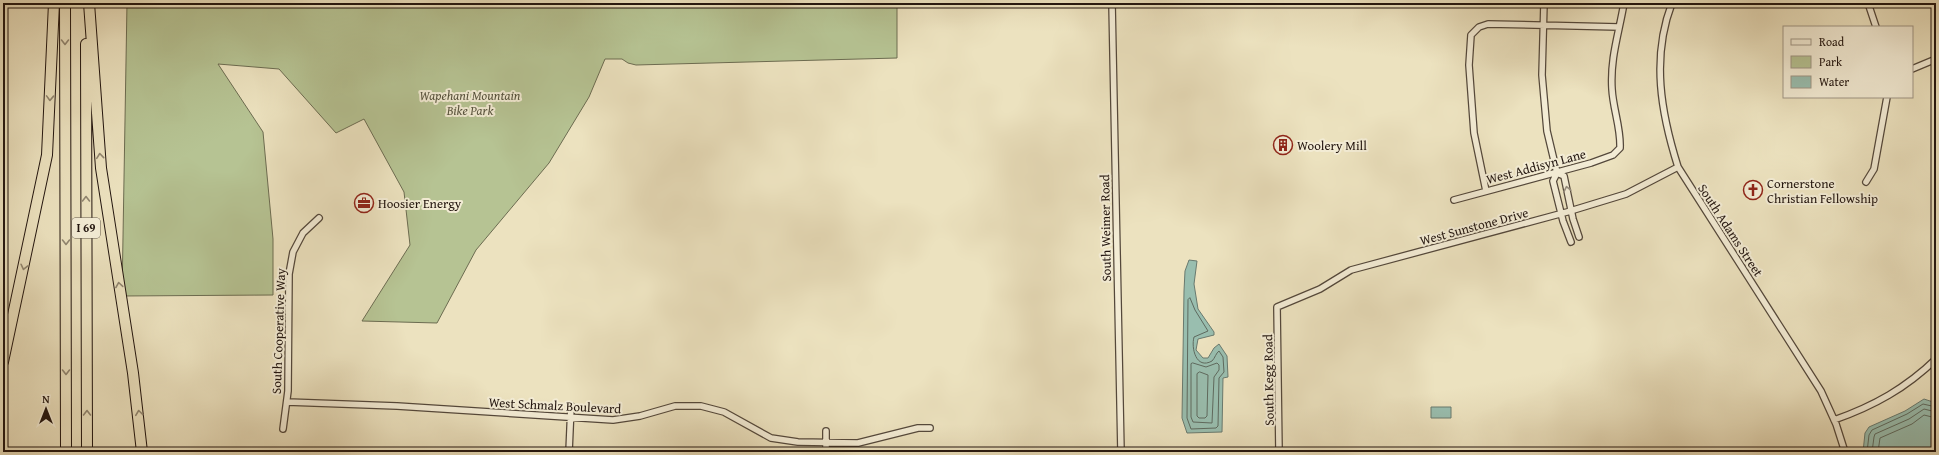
<svg xmlns="http://www.w3.org/2000/svg" width="1939" height="455" font-family="'Gentium Book Plus',serif">
<style>
.green{fill:#b6c393;stroke:#6c6c51}
.water{fill:#99beaf;stroke:#697a6f}
.lines{fill:none;stroke-linecap:round;stroke-linejoin:round}
.shore{stroke:#5e6a5f;stroke-width:1}
.street-casing{stroke:#54483b;stroke-width:8}
.highway-casing{stroke:#22150f;stroke-width:12}
.street{stroke:#f3ecd5;stroke-width:5.5}
.highway{stroke:#ece2bf;stroke-width:10}
.oneway{stroke:#918670}
.oneway2{stroke:#958b7c}
.labels{text-anchor:middle;stroke-width:4;stroke-linejoin:round;paint-order:stroke}
.shield{fill:#f3ecd5;stroke:#61564a;stroke-width:1}
.shield-label{font-size:12px;font-weight:bold;fill:#22150f}
.park-label{font-size:13px;font-style:italic;fill:#56523d;stroke:#f3ecd5}
.poi-label{font-size:13px;fill:#22150f;stroke:#f3ecd5;text-anchor:start}
.street-label{font-size:13px;fill:#22150f;stroke:#f3ecd5}
</style>
<rect width="100%" height="100%" fill="#ece2bf"/>
<filter id="stains"><feTurbulence type="fractalNoise" baseFrequency=".005" numOctaves="4"/><feColorMatrix values="0 0 0 0 .2 0 0 0 0 .09 0 0 0 0 .02 0 0 0 .5 -.17"/></filter>
<radialGradient id="worn" r=".72"><stop offset=".6" stop-color="#630" stop-opacity="0"/><stop offset="1" stop-color="#630" stop-opacity=".3"/></radialGradient>
<!-- green -->
<path class="green" d="M127,3H897V58L636,65L628,63L622,59H605L589,97L549,163L476,250L437,323L362,321L410,245L404,192L364,119L336,133L279,69L218,64L263,132L273,239V295L122,296Z"/>
<!-- water -->
<path class="water" d="M1189,260L1197,261L1194,284L1198,309L1214,332V335L1198,339L1196,350L1203,358H1208L1214,348L1219,344L1227,356L1228,377L1223,378L1222,432L1187,433L1182,418L1184,291L1185,271Z
M1924,399L1936,403V452H1863L1865,433L1869,427L1905,411Z
M1431,407H1451V418H1431Z"/>
<g class="lines">
<!-- shore -->
<path class="shore" d="M1190,298L1195,310L1208,331L1194,337C1191,348 1196,370 1212,361C1215,358 1216,353 1219,351L1223,357L1224,372L1219,378L1218,426L1216,428L1191,429L1187,418L1188,300Z
M1193,363L1206,367L1217,363L1219,365V370L1214,377L1212,423L1193,422L1191,417V364Z
M1200,372L1208,375L1207,416L1205,418H1199L1197,416V374Z
M1867,452L1869,435L1872,430L1907,414L1923,404L1936,407
M1872,452L1874,437L1875,434L1909,419L1924,409L1936,412
M1878,452L1880,438L1912,424L1924,415L1936,418"/>
<!-- street casing -->
<g class="street-casing">
<path id="street" d="M1112,3L1121,452
M1544,3L1542,75L1547,131L1557,173L1553,181L1563,221L1571,242
M1672,3C1651,58 1661,113 1678,167L1821,391L1836,424L1845,452
M1868,3L1876,27
M1912,69L1936,59
M1557,173L1564,176L1573,219L1579,237
M1866,182L1874,169L1887,97
M1486,191L1474,133L1469,65L1471,35L1479,27L1488,24L1619,27
M1454,200L1591,163L1613,155L1620,148C1621,128 1613,109 1612,89C1610,58 1619,33 1624,3
M287,402L397,406L613,420L640,416L675,406H701L724,412L771,438L798,442L858,443L918,428H930
M1834,420C1874,406 1906,388 1936,359
M283,429L288,391L289,274L293,252L303,233L319,218
M569,452L571,406
M826,452V431
M1279,452L1277,307L1320,289L1351,270L1567,212L1626,194L1678,167"/>
</g>
<!-- highway casing -->
<g class="highway-casing">
<path id="highway" d="M65,3L66,452
M89,3L101,168L133,373L142,452
M86,44L87,452
M3,362L47,155L54,3"/>
</g>
<!-- street -->
<use href="#street" class="street"/>
<!-- highway -->
<use href="#highway" class="highway"/>
</g>
<!-- one-way arrows -->
<defs><path id="oneway-chevron" d="M-2-3.5L2.5 0L-2 3.5" fill="none" stroke-width="1.6" stroke-linecap="round" stroke-linejoin="round"/></defs>
<g class="oneway">
<use href="#oneway-chevron" transform="translate(65 42) rotate(90)"/>
<use href="#oneway-chevron" transform="translate(50 98) rotate(92)"/>
<use href="#oneway-chevron" transform="translate(100 156) rotate(-96)"/>
<use href="#oneway-chevron" transform="translate(86 199) rotate(-90)"/>
<use href="#oneway-chevron" transform="translate(66 242) rotate(90)"/>
<use href="#oneway-chevron" transform="translate(24 267) rotate(103)"/>
<use href="#oneway-chevron" transform="translate(119 285) rotate(-99)"/>
<use href="#oneway-chevron" transform="translate(66 372) rotate(90)"/>
<use href="#oneway-chevron" transform="translate(87 413) rotate(-90)"/>
<use href="#oneway-chevron" transform="translate(139 413) rotate(-97)"/>
</g>
<use class="oneway2" href="#oneway-chevron" transform="translate(1567 189) rotate(-102)"/>
<!-- icons -->
<defs>
<g id="building-ring" transform="scale(1)"><circle r="9.5" fill="#f3ecd5" stroke="#8f2418" stroke-width="1.5"/><path d="M-4-6H4V6H1V3H-1V6H-4ZM-2.5-4.3h1.7v1.8h-1.7ZM.8-4.3h1.7v1.8H.8ZM-2.5-1h1.7V.8h-1.7ZM.8-1h1.7V.8H.8Z" fill="#8f2418"/></g>
<g id="church-ring" transform="scale(1)"><circle r="9.5" fill="#f3ecd5" stroke="#8f2418" stroke-width="1.5"/><path d="M-1.2-6h2.4v3.5h3.3v2.4h-3.3V6h-2.4V-.1h-3.3v-2.4h3.3Z" fill="#8f2418"/></g>
<g id="office-ring" transform="scale(1)"><circle r="9.5" fill="#f3ecd5" stroke="#8f2418" stroke-width="1.5"/><path d="M-6-3h4V-5.5h4V-3h4V5H-6ZM-1-4.5V-3h2v-1.5ZM-6 0V1H6V0Z" fill="#8f2418"/></g>
</defs>
<g fill-rule="evenodd">
<use href="#building-ring" x="1283" y="145"/>
<use href="#church-ring" x="1753" y="190"/>
<use href="#office-ring" x="364" y="203"/>
</g>
<g class="labels">
<!-- shield labels -->
<rect class="shield" x="72" y="218" width="28" height="20" rx="3"/>
<g class="shield-label">
<text x="86" y="232">I 69</text>
</g>
<!-- park labels -->
<g class="park-label">
<text x="470" y="100">Wapehani Mountain<tspan x="470" dy="15">Bike Park</tspan></text>
</g>
<!-- poi labels -->
<g class="poi-label">
<text x="1297" y="150">Woolery Mill</text>
<text x="1767" y="188">Cornerstone<tspan x="1767" dy="15">Christian Fellowship</tspan></text>
<text x="378" y="208">Hoosier Energy</text>
</g>
<!-- street labels -->
<g class="street-label">
<text transform="translate(1536 166) rotate(-15)" y="5">West Addisyn Lane</text>
<text transform="translate(1474 226) rotate(-15)" y="5">West Sunstone Drive</text>
<text transform="translate(1105 228) rotate(-91)" y="5">South Weimer Road</text>
<text transform="translate(1731 230) rotate(57)" y="5">South Adams Street</text>
<text transform="translate(278 331) rotate(-88)" y="5">South Cooperative Way</text>
<text transform="translate(1268 380) rotate(-91)" y="5">South Kegg Road</text>
<text transform="translate(555 405) rotate(3)" y="5">West Schmalz Boulevard</text>
</g>
</g>
<!-- margin -->
<rect width="1939" height="455" fill="none" stroke="#ece2bf" stroke-width="16"/>
<rect x="4" y="4" width="1931" height="447" fill="none" stroke="#22150f" stroke-width="2"/>
<rect x="8" y="8" width="1923" height="439" fill="none" stroke="#22150f"/>
<!-- legend -->
<rect x="1783" y="26" width="130" height="72" fill="#f3ecd5" stroke="#9f9686"/>
<rect x="1791" y="39" width="20" height="6" fill="#f3ecd5" stroke="#9f9686"/>
<text x="1819" y="46" font-size="12" fill="#22150f">Road</text>
<rect x="1791" y="56" width="20" height="12" fill="#b6c393" stroke="#9f9686"/>
<text x="1819" y="66" font-size="12" fill="#22150f">Park</text>
<rect x="1791" y="76" width="20" height="12" fill="#99beaf" stroke="#9f9686"/>
<text x="1819" y="86" font-size="12" fill="#22150f">Water</text>
<!-- north arrow -->
<g transform="translate(46 409)" stroke="#f3ecd5" stroke-width="3" paint-order="stroke">
<path d="M0-3L7 15L0 10L-7 15Z" fill="#22150f"/>
<text y="-6" font-size="11" font-weight="bold" text-anchor="middle" fill="#22150f">N</text>
</g>
<rect width="100%" height="100%" filter="url(#stains)"/>
<rect width="100%" height="100%" fill="url(#worn)"/>
</svg>
